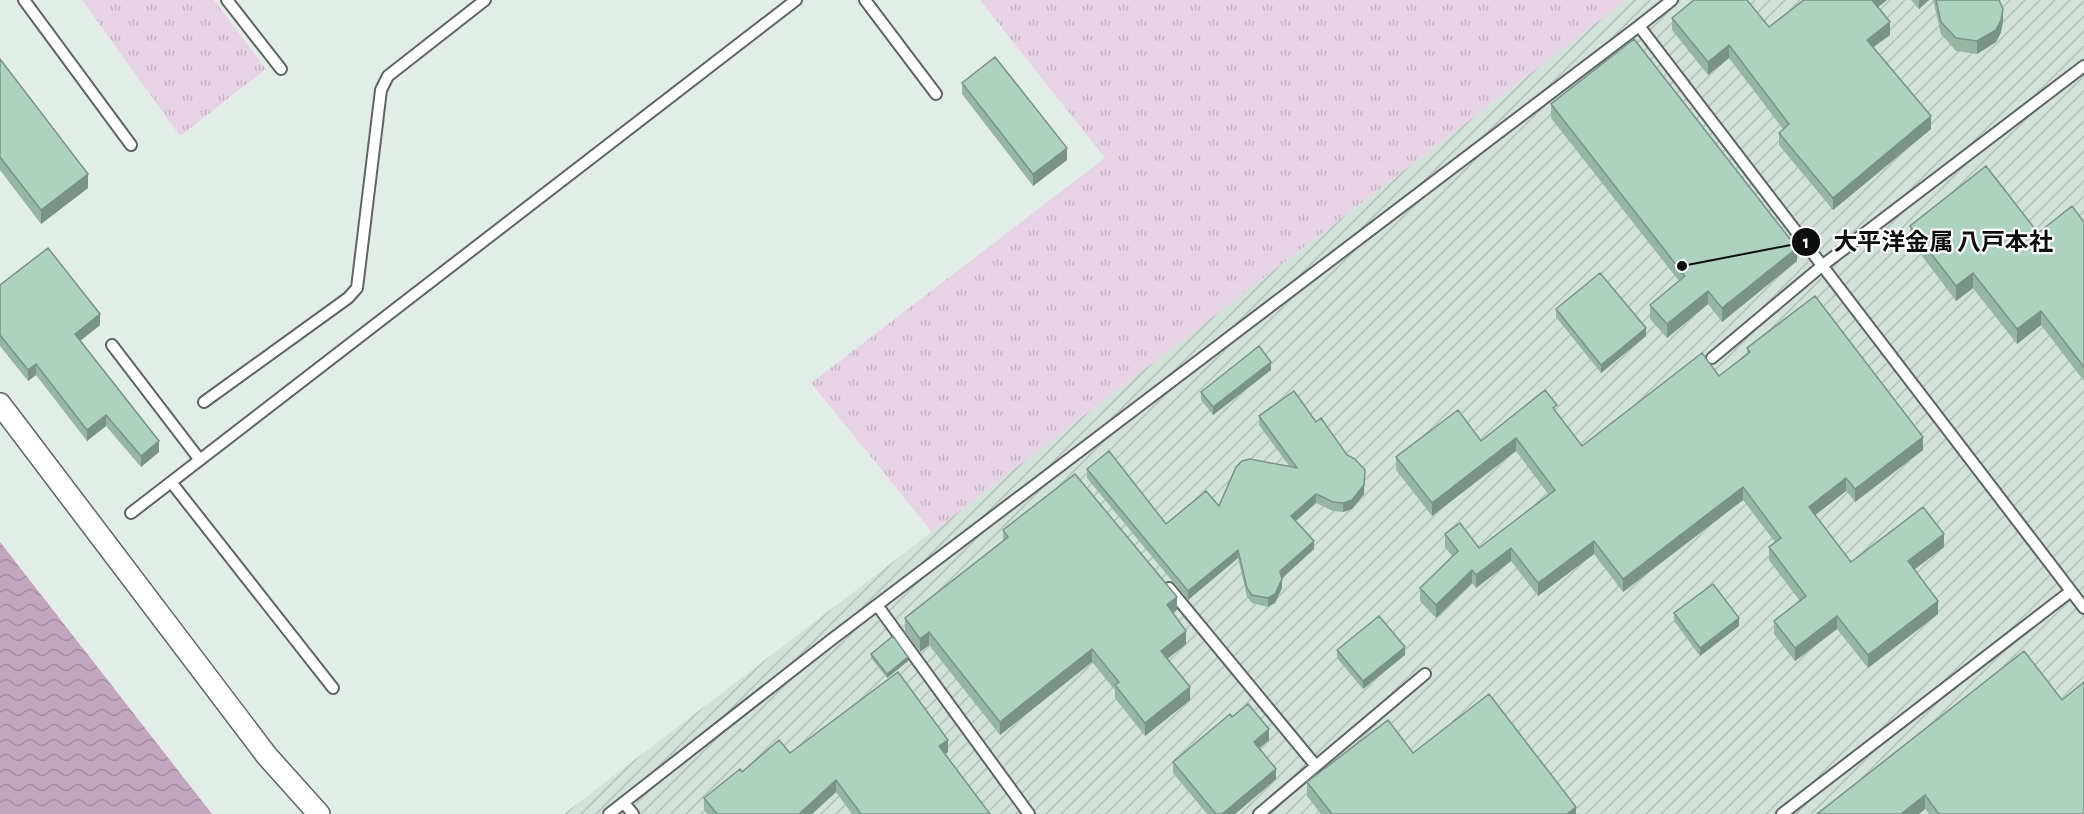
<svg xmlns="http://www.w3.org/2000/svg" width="2084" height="814" font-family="'Alegreya Sans','Noto Sans JP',sans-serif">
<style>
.industrial{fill:url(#industrial-furrows)}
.grass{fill:url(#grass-tufts)}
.water{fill:url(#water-waves)}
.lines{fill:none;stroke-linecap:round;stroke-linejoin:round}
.service-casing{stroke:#5e6662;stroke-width:14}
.minor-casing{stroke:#5e6662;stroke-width:24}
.service{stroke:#fff;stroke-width:10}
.minor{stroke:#fff;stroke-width:21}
.wall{fill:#95b5a5}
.shaded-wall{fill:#799386}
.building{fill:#add2c0;stroke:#799386;stroke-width:1.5}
.leader{fill:none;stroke:#0c0f0e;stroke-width:2}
.callout-dot{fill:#0c0f0e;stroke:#fff;stroke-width:2}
.mark-label{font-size:18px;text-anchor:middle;font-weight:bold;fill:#fff}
.callout-label{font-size:24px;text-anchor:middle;font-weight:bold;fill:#0c0f0e;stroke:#fff;stroke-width:4.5;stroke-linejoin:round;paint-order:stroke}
</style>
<defs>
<pattern id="industrial-furrows" width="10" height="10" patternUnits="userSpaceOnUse" patternTransform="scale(1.5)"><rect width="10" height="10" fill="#d1e2d9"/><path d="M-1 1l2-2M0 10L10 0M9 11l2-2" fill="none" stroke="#b2c1b9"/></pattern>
<pattern id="grass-tufts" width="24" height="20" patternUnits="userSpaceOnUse" patternTransform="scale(1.5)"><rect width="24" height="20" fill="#e8d2e5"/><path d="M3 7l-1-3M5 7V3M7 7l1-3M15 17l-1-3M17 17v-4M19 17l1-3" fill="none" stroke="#c6b3c3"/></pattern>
<pattern id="water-waves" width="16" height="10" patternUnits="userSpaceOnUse" patternTransform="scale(1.5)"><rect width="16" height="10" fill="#c2a6be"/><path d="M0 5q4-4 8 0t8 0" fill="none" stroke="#a68ea2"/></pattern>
</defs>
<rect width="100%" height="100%" fill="#e3ede8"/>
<!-- industrial -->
<path class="industrial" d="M1626,0H2084V814H564Z"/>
<!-- grass -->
<path class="grass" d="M82,0H214L266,69L180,136Z
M980,0H1626L932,532L811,383L1105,158Z"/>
<!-- water -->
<path class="water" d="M0,542L212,814H0Z"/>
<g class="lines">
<!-- service casing -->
<g class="service-casing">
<path id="service" d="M24,0L131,145
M227,0L281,69
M865,0L936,94
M1639,26L1672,0
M112,345L200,460
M1712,358L1823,265L2084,66
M204,402L348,298L357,288L381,90L388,76L485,0
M171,482L333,688
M131,513L796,0
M1169,588L1316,766
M877,605L1029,814
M624,803L633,814
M609,814L831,640L1639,26L2084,608
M1259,814L1425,674
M1782,814L2071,591"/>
</g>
<!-- minor casing -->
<g class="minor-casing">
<path id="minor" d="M0,404L267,756L319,814"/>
</g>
<!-- service -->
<use href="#service" class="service"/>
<!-- minor -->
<use href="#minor" class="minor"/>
</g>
<!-- wall -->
<path class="wall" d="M1887,0L1878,7L1890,35L1873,47L1931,129L1833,210L1779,145V133L1783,129L1729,58L1708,75L1672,30V18L1769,27Z
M1911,0H1929L1919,9Z
M1933,0H1999L2003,21L2001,32L1996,42L1977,54L1956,51L1941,34Z
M0,59L88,188L41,224L0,170Z
M962,83L1067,160L1033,186L962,94Z
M1551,104L1797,261L1722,322L1708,304L1667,338L1650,319V305L1679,281L1551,118Z
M2084,222V381L2041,325L2017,344L1973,288L1956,301L1910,240V226L2038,233Z
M0,285L100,325L80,341L159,452L141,467L106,426L87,441L36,375L28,381L0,346Z
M1556,309L1646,336L1601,373L1556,317Z
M1747,348L1923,450L1855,502L1846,491L1815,515L1851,562L1944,547L1914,570L1938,614L1868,668L1837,629L1795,661L1774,634V621L1800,601L1769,560V547L1775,542L1743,500L1623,592L1594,554L1538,596L1511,561L1476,588L1472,583L1436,618L1420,601V588L1452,556L1445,547V534L1479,548L1549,495L1516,451L1432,516L1396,470V457L1481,441L1557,413L1582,446L1719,376L1747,355Z
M1271,370L1213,415L1201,400V392Z
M1259,416L1364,494L1352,509L1343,512L1333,511L1316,503L1296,521L1314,549L1282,578V588L1275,603L1268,607L1252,603L1247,597L1238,558L1188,600L1087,478V469L1166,524L1219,506L1290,467L1259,425Z
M1003,530L1177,610L1173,613L1186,644L1167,659L1190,700L1145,736L1115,698V690L1092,662L1000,735L929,645L920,652L905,631V618L1003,541Z
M1674,613L1739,626L1700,656L1674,621Z
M1337,650L1405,655L1363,689L1337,658Z
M2024,651L2084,814H1929L1925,809L1817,814Z
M871,654L908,661L887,678L871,658Z
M1232,717L1269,740L1259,748L1276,779L1235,814H1207L1173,773V762Z
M948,752L945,754L990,814H852L836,792L812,814H707L704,810V798L742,772L790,753Z
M1413,753L1576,814H1321L1307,796V782Z"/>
<!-- shaded-wall -->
<path class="shaded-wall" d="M1872,0H1887L1872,12Z
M1919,0H1929L1919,9Z
M2003,9V21L2001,32L1996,42L1977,54V41Z
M1890,22V35L1867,52V40Z
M1729,45V58L1708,75V62Z
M1931,116V129L1833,210V198Z
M1067,148V160L1033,186V174Z
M88,174V188L41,224V210Z
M1797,248V261L1722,322V308Z
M1973,273V288L1956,301V286Z
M1708,291V304L1667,338V324Z
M2041,311V325L2017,344V329Z
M100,314V325L75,345V334Z
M1646,328V336L1601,373V365Z
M1271,362V370L1213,415V407Z
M36,364V375L28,381V370Z
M106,415V426L87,441V430Z
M1923,437V450L1855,502V489Z
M1516,438V451L1432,516V503Z
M159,441V452L141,467V456Z
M1365,470L1364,494L1352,509L1343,512V503Z
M1846,478V491L1809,520V507Z
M1743,487V500L1623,592V579Z
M1316,494V503L1291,525V516Z
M1944,534V547L1908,574V561Z
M1314,541V549L1280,580V571Z
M1594,541V554L1538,596V583Z
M1511,548V561L1476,588V575Z
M1238,550V558L1188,600V591Z
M1472,570V583L1436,618V605Z
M1282,579V588L1275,603L1268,607V598Z
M1177,597V610L1167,618V605Z
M1938,601V614L1868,668V655Z
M1837,616V629L1795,661V648Z
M1739,618V626L1700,656V648Z
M1186,631V644L1161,664V651Z
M929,632V645L920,652V639Z
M1405,647V655L1363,689V681Z
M1092,649V662L1000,735V722Z
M908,657V661L887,678V674Z
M1190,687V700L1145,736V723Z
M1269,729V740L1254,753V742Z
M948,740V752L939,758V746Z
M1276,769V779L1235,814H1222Z
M836,780V792L812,814H799Z
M1925,795V809L1919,814H1901Z
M1576,807V814H1567Z"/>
<!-- building -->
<path class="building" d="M1694,0H1747L1769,27L1804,0H1872L1890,22L1867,40L1931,116L1833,198L1779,133L1789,124L1729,45L1708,62L1672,18Z
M1936,0H1999L2003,9L2001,20L1996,30L1977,41L1956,38L1941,22Z
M1634,39L1797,248L1722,308L1708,291L1667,324L1650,305L1685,276L1551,104Z
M995,57L1067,148L1033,174L962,83Z
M0,59L88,174L41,210L0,157Z
M1986,166L2038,233L2072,206L2084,222V367L2041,311L2017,329L1973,273L1956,286L1910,226Z
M48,248L100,314L75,334L159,441L141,456L106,415L87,430L36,364L28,370L0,335V285Z
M1600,273L1646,328L1601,365L1556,309Z
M1815,296L1923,437L1855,489L1846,478L1809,507L1851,562L1923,507L1944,534L1908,561L1938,601L1868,655L1837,616L1795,648L1774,621L1806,596L1769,547L1781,538L1743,487L1623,579L1594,541L1538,583L1511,548L1476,575L1472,570L1436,605L1420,588L1458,551L1445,534L1460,523L1479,548L1555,490L1516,438L1432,503L1396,457L1458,410L1481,441L1545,390L1557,405L1553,408L1582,446L1702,353L1719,376L1750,352L1747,348Z
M1259,346L1271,362L1213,407L1201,392Z
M1294,391L1316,422L1321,418L1347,455L1355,459L1365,470L1364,485L1352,500L1343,503L1333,502L1316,494L1291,516L1314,541L1280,571L1282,579L1275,594L1268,598L1252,595L1247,588L1238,550L1188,591L1087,469L1109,451L1166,524L1206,491L1219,506L1236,467L1242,461L1250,459L1297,468L1259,416Z
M1075,474L1177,597L1167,605L1186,631L1161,651L1190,687L1145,723L1115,685L1119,682L1092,649L1000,722L929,632L920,639L905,618L1008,537L1003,530Z
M1713,584L1739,618L1700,648L1674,613Z
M1379,616L1405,647L1363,681L1337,650Z
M893,636L908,657L887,674L871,654Z
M2024,651L2062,700L2084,682V814H1939L1925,795L1901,814H1817Z
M898,672L948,740L939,746L990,814H861L836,780L799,814H717L704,798L740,769L742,772L779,740L790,753Z
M1489,694L1576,807L1567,814H1332L1307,782L1388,720L1413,753Z
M1248,704L1269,729L1254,742L1276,769L1222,814H1216L1173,762L1230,714L1232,717Z"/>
<!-- callouts -->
<path class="leader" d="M1682 266L1806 242"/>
<g class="callout-dot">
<circle cx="1682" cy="266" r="6"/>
<circle cx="1806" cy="242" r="15"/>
</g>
<g class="mark-label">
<text x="1806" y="248">1</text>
</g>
<g class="callout-label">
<text x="1943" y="250">大平洋金属 八戸本社</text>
</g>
</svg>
